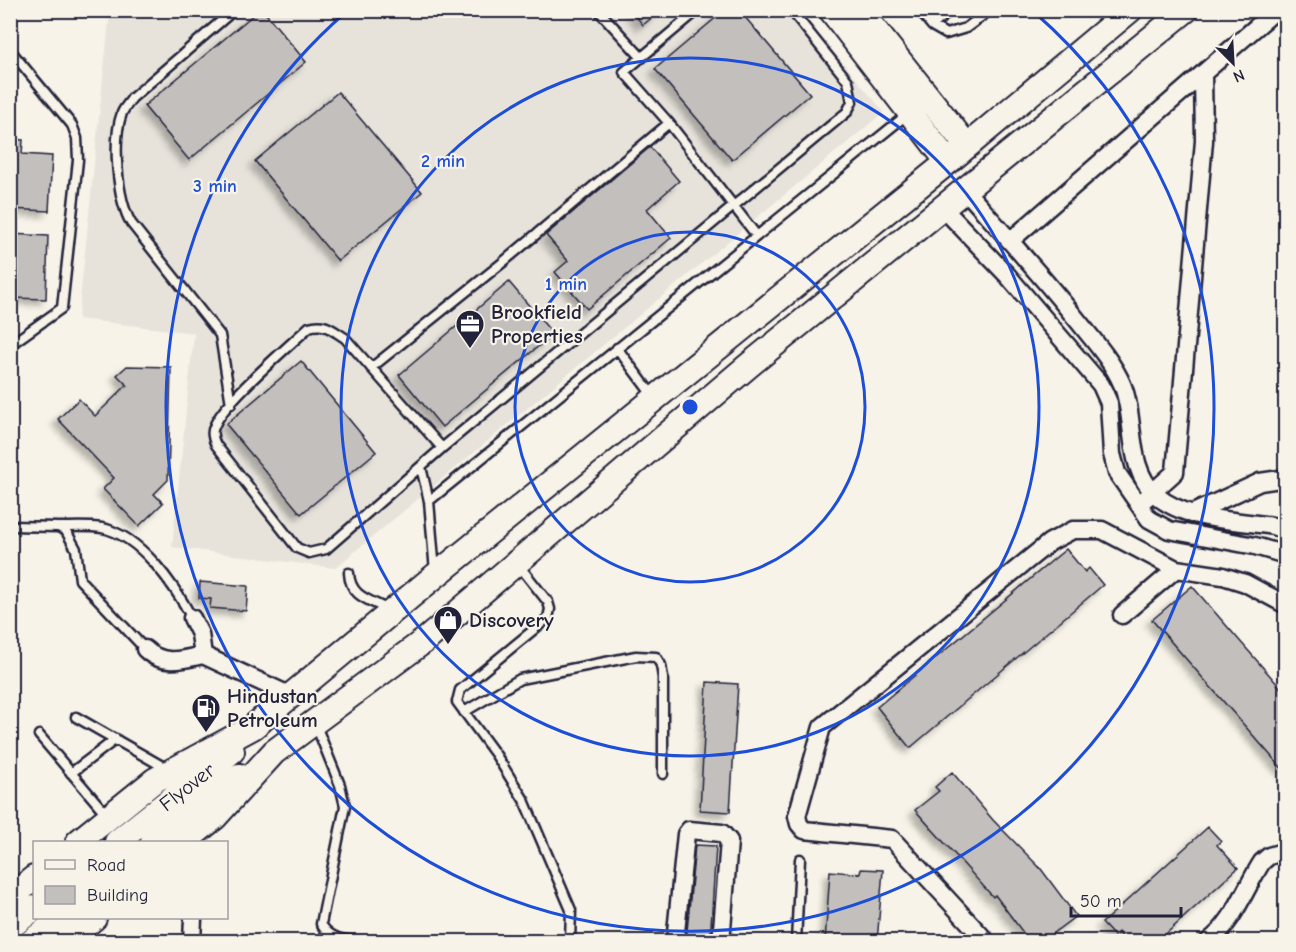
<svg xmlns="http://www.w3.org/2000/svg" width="1296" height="952" font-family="'Comic Neue',sans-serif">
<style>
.built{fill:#e7e3db}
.building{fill:#c2bfbd;stroke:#22223b;stroke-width:1.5;filter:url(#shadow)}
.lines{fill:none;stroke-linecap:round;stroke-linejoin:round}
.lane-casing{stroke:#22223b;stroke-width:13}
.street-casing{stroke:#22223b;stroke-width:21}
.secondary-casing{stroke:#22223b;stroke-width:28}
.lane{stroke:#f7f3e8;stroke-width:8}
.street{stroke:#f7f3e8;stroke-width:16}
.secondary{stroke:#f7f3e8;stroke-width:24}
.ring{fill:none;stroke:#1d4ed8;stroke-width:3}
.labels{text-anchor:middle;stroke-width:4.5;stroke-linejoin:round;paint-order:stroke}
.poi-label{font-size:21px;font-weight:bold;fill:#22223b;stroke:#f7f3e8;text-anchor:start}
.street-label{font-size:21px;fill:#22223b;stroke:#f7f3e8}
.centre{fill:#1d4ed8;stroke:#f7f3e8;stroke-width:3}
.ring-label{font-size:18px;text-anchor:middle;font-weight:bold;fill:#1d4ed8;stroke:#f7f3e8;stroke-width:4.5;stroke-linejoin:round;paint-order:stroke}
</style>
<defs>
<filter id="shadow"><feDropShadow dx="-5.5" dy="5.5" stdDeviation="3" flood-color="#0004"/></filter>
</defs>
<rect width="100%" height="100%" fill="#f7f3e8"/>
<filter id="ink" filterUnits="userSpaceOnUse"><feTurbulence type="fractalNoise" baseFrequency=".0167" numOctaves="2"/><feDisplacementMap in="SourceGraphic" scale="12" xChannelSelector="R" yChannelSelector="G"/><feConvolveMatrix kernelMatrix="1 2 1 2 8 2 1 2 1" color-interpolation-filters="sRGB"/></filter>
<g filter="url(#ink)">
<!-- built -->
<path class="built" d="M110,11H799L884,112L335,568L172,547L194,333L78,319Z"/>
<!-- building -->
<path class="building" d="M259,10H263L306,62L189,160L144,106Z
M631,10H661L643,25Z
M725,10H739L810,94L732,160L655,69Z
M338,92L422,192L338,261L255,161Z
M10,139L23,140L22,154L52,156L49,211L10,209Z
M650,147L679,181L647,209L671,238L587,309L555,272L568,261L546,235Z
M10,234L48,236L46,299L10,298Z
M509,282L553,334L442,427L399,375Z
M301,361L376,452L301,514L226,424Z
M127,366L171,367L168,480L154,494L163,503L139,526L103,489L114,478L58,419L79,399L95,416L127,385L117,375Z
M1066,549L1085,572L1089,568L1103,585L910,748L877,707Z
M200,582L248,586L246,611L210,608L211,599L199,598Z
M1192,586L1286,694V773L1152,620Z
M707,682L738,684L730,812L700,810Z
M952,772L993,820L1041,869L1076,916L1041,942H1030L995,895L993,897L915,810L939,791L935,787Z
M1208,827L1221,841L1217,845L1238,868L1157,942H1127L1118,932L1114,936L1102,923Z
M695,845L716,846L710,942H686Z
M861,869L883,870L877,942H825L830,871L860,874Z"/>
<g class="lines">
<!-- lane casing -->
<g class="lane-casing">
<path id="lane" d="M598,10L642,58
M698,10L624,72L669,123L757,236
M919,10L932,26L946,34L966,28L990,10
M932,26L946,14V10
M10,50L72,125L77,138L78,160L62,308L10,345
M617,348L653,396
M371,368L502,263L669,123
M231,404L220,335L131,223C117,199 112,140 122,113C124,108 129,103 132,98L234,10
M442,448L345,338C332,330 325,322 309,327C288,347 222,403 214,427C211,433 213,439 216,445L297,548L309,553L326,549L442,448L847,112L852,102L848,81L791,10
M421,467L429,501L435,572
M429,501L909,113
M10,526L58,527L66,531L76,549L80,580L145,649
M60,527C73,527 89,526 102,528C141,536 174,585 192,618
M517,563L548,602L550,609L548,618L460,690L457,702L496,755L524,800L571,910L570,942
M349,573C350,597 370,600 389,610
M464,712L520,679L636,656L656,657L661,665L663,678V774
M76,717L169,770
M315,723L340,785L345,806L321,924C332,943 352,940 371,942
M39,735L107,815
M71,773L116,739
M796,942L800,859"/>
</g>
<!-- street casing -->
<g class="street-casing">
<path id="street" d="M965,190C1003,233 1042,276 1078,321C1094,341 1112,361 1122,384C1137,420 1125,467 1156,495C1185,521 1236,520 1273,526L1286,531
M944,209L1008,276L1101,385L1109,403L1112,454L1117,473L1149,519L1169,530L1255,546L1286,555
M1010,241L1276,10
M1145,499L1175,472L1204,141L1203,74
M1191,514L1260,482L1286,478
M1122,615L1176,569
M192,618L200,634L203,655L291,696
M145,649C162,666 182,660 203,655
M192,942L193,918
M675,942L686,834L689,830L722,833L729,841L721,942
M987,942L892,839L804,830L799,824L797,816L822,727L1050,542L1073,530H1102L1176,569L1223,576L1245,583L1286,605
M1208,942C1234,923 1245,888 1262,862L1269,856L1286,851"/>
</g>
<!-- secondary casing -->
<g class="secondary-casing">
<path id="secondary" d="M831,10L948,162
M859,10L967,146
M78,842L155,780L253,727L435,576L948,162L1130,10
M117,842L232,751
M153,842L239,776
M184,842L215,817L274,752L428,638L748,366L1186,10
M10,898L34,878
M10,927L34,908
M31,942L61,918
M65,942L94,918"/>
</g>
<!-- lane -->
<use href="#lane" class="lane"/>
<!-- street -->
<use href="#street" class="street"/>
<!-- secondary -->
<use href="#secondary" class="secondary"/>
</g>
</g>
<!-- distance rings -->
<g class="ring">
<circle cx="690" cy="407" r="175"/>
<circle cx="690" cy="407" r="349"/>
<path d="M1034 12A524 524 0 1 1 346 12"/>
</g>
<!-- icons -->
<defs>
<g id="office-pin" transform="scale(1.5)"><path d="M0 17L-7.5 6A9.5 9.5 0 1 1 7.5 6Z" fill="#22223b" stroke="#f7f3e8"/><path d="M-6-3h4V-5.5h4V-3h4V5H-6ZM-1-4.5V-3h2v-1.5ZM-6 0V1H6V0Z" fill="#fff"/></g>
<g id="shop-pin" transform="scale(1.5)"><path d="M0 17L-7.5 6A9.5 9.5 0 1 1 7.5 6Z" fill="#22223b" stroke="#f7f3e8"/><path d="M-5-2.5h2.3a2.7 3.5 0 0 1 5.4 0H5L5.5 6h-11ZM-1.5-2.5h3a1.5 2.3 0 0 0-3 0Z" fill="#fff"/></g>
<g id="fuel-pin" transform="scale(1.5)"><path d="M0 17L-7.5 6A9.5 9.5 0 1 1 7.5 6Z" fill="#22223b" stroke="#f7f3e8"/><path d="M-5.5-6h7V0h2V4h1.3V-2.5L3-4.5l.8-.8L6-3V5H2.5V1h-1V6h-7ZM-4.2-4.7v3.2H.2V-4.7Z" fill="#fff"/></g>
</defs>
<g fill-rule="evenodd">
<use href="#office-pin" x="470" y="324"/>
<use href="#shop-pin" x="448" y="620"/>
<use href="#fuel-pin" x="206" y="708"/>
</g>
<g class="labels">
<!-- poi labels -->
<g class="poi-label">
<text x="491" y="319">Brookfield<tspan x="491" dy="24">Properties</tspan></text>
<text x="469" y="627">Discovery</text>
<text x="227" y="703">Hindustan<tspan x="227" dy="24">Petroleum</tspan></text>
</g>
<!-- street labels -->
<g class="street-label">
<text transform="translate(187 787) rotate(-38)" y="7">Flyover</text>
</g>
</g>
<circle cx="690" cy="407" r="9" class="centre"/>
<g class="ring-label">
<text x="443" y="167">2 min</text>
<text x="215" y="192">3 min</text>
<text x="566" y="290">1 min</text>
</g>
<!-- margin -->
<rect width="1296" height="952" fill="none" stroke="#f7f3e8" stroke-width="36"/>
<rect x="18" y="18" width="1260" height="916" fill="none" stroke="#22223b" stroke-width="2" filter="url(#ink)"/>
<!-- legend -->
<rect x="33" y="841" width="195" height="78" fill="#f7f3e8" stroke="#a29fa3" stroke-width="1.5"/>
<rect x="45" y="860" width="30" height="9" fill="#f7f3e8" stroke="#a29fa3" stroke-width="1.5"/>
<text x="87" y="871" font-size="18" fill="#22223b">Road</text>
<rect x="45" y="886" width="30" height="18" fill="#c2bfbd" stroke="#a29fa3" stroke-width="1.5"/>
<text x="87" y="901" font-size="18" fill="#22223b">Building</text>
<!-- north arrow -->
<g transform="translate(1233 63) rotate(156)" stroke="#f7f3e8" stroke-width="4.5" paint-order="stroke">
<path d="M0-4.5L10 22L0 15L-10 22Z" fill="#22223b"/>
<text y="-9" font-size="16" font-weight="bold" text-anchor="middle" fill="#22223b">N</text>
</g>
<!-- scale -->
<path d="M1071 907v9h110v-9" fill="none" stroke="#22223b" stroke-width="3"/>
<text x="1080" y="907" font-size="18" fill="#22223b" stroke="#f7f3e8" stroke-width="4.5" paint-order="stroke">50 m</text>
</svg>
